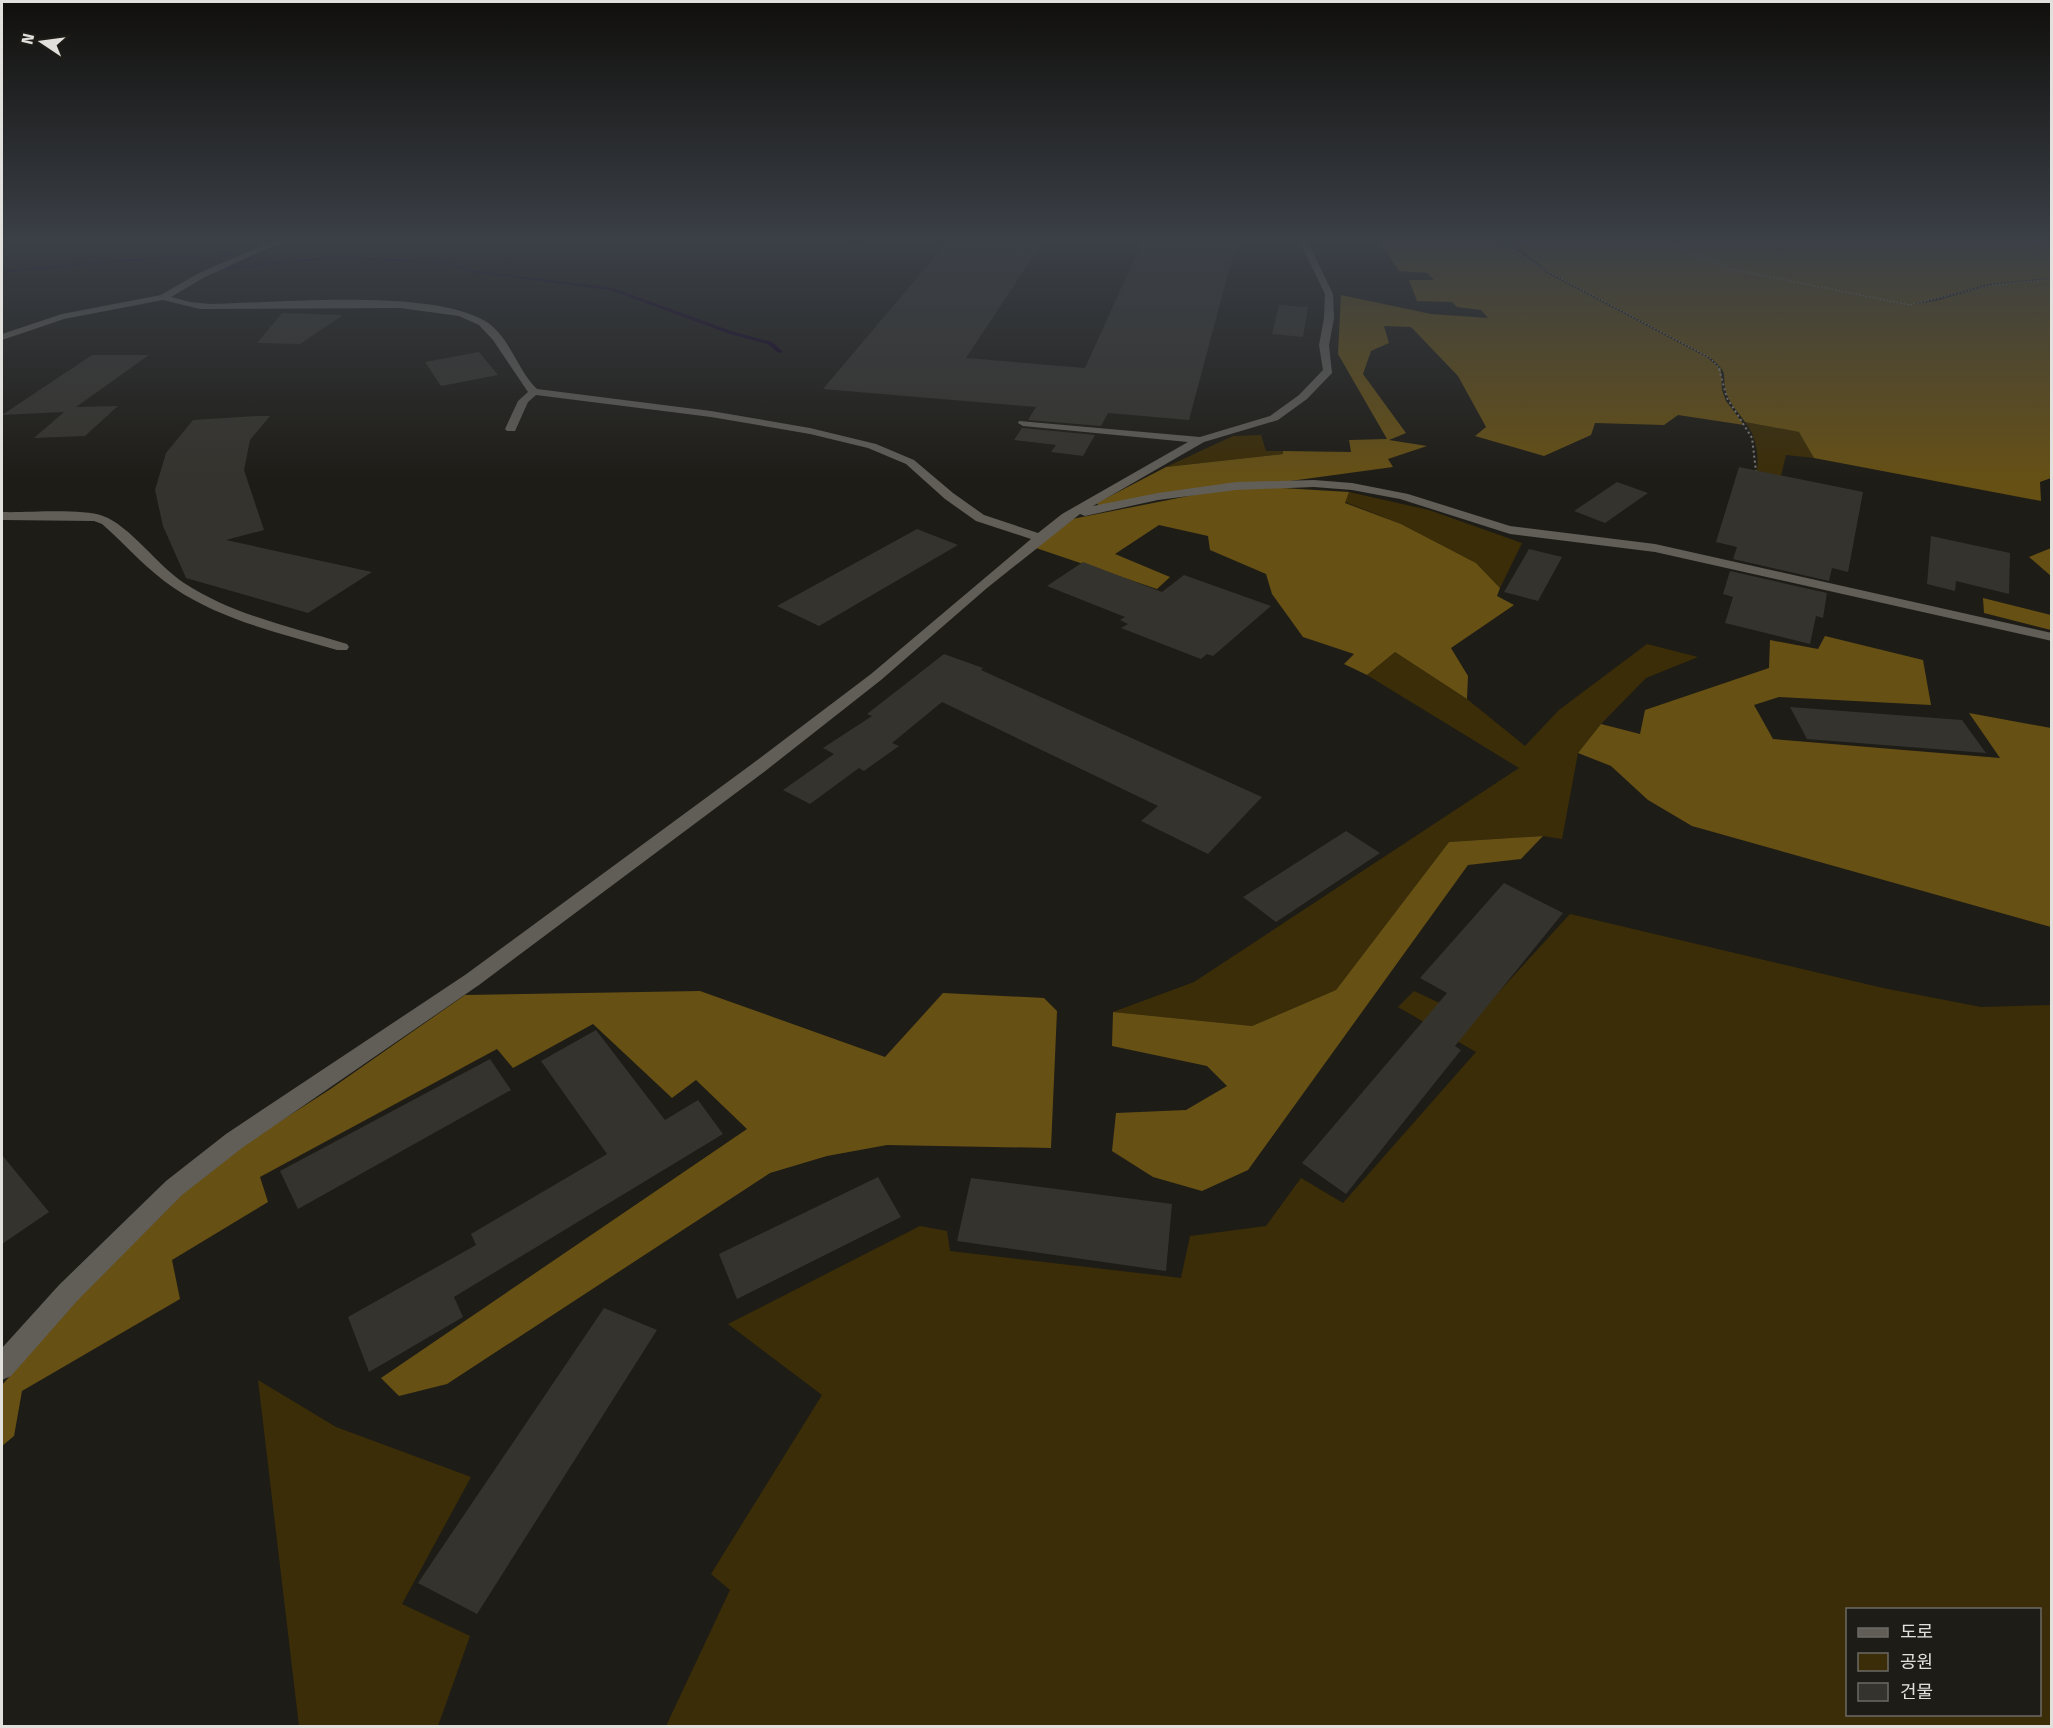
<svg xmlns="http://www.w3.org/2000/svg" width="2053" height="1728" font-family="'Fira Sans','Noto Sans KR',sans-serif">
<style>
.green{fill:#3b2d07;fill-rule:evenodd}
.forest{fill:#665014}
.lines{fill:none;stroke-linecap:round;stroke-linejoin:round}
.stream{fill:#140025;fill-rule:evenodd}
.building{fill:#35332d}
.path-far1{stroke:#7f7d78;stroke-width:1.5;stroke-dasharray:1.5 2;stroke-linecap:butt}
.path{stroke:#7f7d78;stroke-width:2;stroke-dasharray:2 3;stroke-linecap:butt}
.minor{fill:#615e58;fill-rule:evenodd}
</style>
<rect width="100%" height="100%" fill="#1e1c16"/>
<!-- green -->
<path class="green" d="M1745,422L1800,432L1814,458L1786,455L1781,476L1757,471C1759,454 1756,436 1745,422Z
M1261,435L1266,451H1283V454L1166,467L1233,436Z
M1349,492L1429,510L1522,543L1500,588L1476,563L1401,524L1345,502Z
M1647,644L1698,657L1646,678L1601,724L1578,753L1562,839L1542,836L1449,842L1336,990L1252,1026L1113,1012L1194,982L1519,768L1367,675L1395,652L1467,699L1525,746L1559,710Z
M1570,914L1883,988L1981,1007L2051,1005V1726H666L730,1590L711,1574L822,1395L728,1324L920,1226L947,1231L950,1251L1181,1278L1190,1236L1266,1226L1301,1178L1343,1203L1476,1052L1398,1007L1414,991L1474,1019ZM1848,1610H2040V1714H1848Z
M258,1380L336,1427L471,1477L402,1604L470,1636L438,1726H299Z"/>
<!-- forest -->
<path class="forest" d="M1378,240H1498L1519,252L1547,273L1708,358L1721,370L1722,390L1726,401L1744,425L1678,415L1664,425L1595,423L1591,435L1544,456L1475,436L1486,427L1458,376L1411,327L1384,326L1389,343L1371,351L1363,374L1406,433L1389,440L1427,446L1388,459L1393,467L1099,507L1097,503L1166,467L1283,454V451L1351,452L1349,440L1387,439L1338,354L1341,295L1431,314L1488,318L1481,310L1457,307L1452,302L1417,301L1409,280H1434L1428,273L1399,271Z
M1500,240H2051V278L1989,284L1910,305L1935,301L1992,285L2051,279V478L2040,482L2041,501L1814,458L1799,432L1745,422C1739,413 1729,403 1726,392C1721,371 1731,377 1711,358L1549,272L1522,251Z
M1266,487L1349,492L1345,503L1401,524L1476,563L1500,588L1497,596L1514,605L1451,648L1468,676L1467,699L1395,652L1367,675L1344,664L1354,654L1303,637L1272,594L1266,574L1210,550L1208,536L1159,525L1115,554L1170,577L1157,589L1036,548L1072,519L1219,490Z
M2051,548H2052L2051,576L2029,557Z
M1983,598L2051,615V630L1984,613Z
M1825,636L1923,660L1931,705L1779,697L1754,705L1773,739L2000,758L1969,713L2051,728V927L1692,826L1648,800L1611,766L1578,753L1601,724L1640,734L1645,710L1769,668L1770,640L1818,649Z
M1543,836L1521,859L1468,865L1248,1170L1202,1191L1153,1177L1112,1151L1116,1113L1186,1110L1227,1086L1207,1066L1112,1046L1113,1012L1252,1026L1336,990L1449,842Z
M700,991L885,1057L943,993L1044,998L1057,1011L1051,1148L887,1145L827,1156L770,1173L447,1384L399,1396L381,1378L747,1129L696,1080L672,1098L593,1024L513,1068L497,1049L260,1177L268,1202L172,1260L180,1299L22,1391L14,1436L2,1446V1385L79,1297L182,1194L240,1147L329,1090L465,995Z"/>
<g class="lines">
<!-- stream -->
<path class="stream" d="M287,240H293L237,266L336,256L448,262L472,270L613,288L734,332L772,342L783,352L778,353L768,344L730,334L610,290L471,272L447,264L336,258L227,270L225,269Z
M826,240H841L888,247L886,248Z
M244,253L246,255L116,262L2,273V271L116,260Z"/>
</g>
<!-- building -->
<path class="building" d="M949,240H1044L966,358L1085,368L1143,240H1237L1189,420L1108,413L1101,426L1028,420L1036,407L823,389Z
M1279,305L1308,307L1303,337L1272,334Z
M282,313L343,315L300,344L257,343Z
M479,352L498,375L441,386L425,362Z
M92,355H149L76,407L118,406L85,436L34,438L64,412L2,415Z
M257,416H270L250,440L244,470L264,530L226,540L372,572L308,613L186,578L163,526L155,490L166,453L193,420Z
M1022,428H1023L1095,435L1083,456L1051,452L1056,445L1014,440Z
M1739,467L1863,492L1848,572L1832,568L1829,581L1733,559L1737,547L1716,542Z
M1617,482L1648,493L1605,523L1574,511Z
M917,529L958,545L819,626L777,606Z
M1931,536L2010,553L2009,594L1956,581L1955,591L1927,584Z
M1529,549L1562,557L1538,601L1504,592Z
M1083,562L1162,592L1184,575L1271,606L1213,656L1207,654L1201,659L1121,628L1128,624L1120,620L1125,617L1047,586Z
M1730,571L1827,593L1823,618L1816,616L1810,644L1725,623L1733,597L1723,594Z
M944,654L983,668L981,670L1262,797L1208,854L1141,821L1158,806L942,702L892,743L899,746L864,771L859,768L810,804L783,790L834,754L823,748L872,716L867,714Z
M1790,707L1962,720L1986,753L1807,739Z
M1346,831L1380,853L1276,922L1243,897Z
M1504,883L1563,913L1455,1046L1461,1050L1346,1194L1302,1163L1447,993L1420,978Z
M596,1030L665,1120L698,1100L723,1134L454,1297L463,1317L369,1372L348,1317L476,1245L471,1234L607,1154L541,1061Z
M490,1059L511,1090L298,1209L280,1171Z
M2,1155L49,1212L2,1244Z
M878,1177L901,1217L737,1299L719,1254Z
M971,1178L1172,1204L1166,1271L957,1241Z
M604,1308L657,1330L477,1614L418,1583Z"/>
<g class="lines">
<!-- path-far1 -->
<path class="path-far1" d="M1499,240L1548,272L1710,358L1721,370
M1646,240L1691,252L1731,269L1910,305L1991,285L2052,279
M658,245L666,240"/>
<!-- path -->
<path class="path" d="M1719,369L1727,398L1752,438L1756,471"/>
<!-- minor -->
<path class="minor" d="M275,240H286L203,278L171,297L190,302L210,304C277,303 429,288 485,321C510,336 517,370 537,389L711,411L810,428L876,444L914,460L953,493L984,515L1038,533L1062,514L1188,442L1023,426L1018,423L1019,421L1200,437L1270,416L1299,395L1323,370L1319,345L1324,318L1325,294L1299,240H1307L1333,294L1334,318L1329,345L1332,373L1307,399L1278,420L1204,442L1093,506L1158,493L1236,482L1314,480L1352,483L1408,494L1510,526L1655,544L2052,633V641L1655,552L1510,534L1400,499L1352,490L1314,487L1236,490L1158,500L1085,516L1080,514L987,588L881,680L764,772L479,985L242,1148L182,1195L77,1301L11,1376L2,1380V1348L59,1285L166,1181L226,1134L465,975L752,764L871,674L1031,539L976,521L945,499L906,464L868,448L810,434L711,417L536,395L528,402L515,431H507L505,429L518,401L528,392L493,340L479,325L459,316L400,308L200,309L163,300L64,319L2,340V334L62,314L161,295L197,274Z
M2,512C28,513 80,508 103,516C129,525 158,566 184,583C233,615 291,627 347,644L349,647L347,650H337C281,633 223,621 174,588C147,570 126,545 102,524L94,521L2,520Z"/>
</g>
<!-- sky -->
<linearGradient id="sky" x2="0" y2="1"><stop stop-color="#100f0c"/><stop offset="0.5" stop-color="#3b4047"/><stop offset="1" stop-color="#3b4047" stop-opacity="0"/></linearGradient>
<rect width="2053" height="482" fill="url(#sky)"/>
<!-- border -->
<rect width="2053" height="1728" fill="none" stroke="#e1e0dc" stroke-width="6"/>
<!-- legend -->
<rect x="1846" y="1608" width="195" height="108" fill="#1e1c16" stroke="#6c6a65" stroke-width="1.5"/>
<rect x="1858" y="1628" width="30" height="9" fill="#615e58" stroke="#6c6a65" stroke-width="1.5"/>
<text x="1900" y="1638" font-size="18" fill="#e1e0dc">도로</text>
<rect x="1858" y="1653" width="30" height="18" fill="#3b2d07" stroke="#6c6a65" stroke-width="1.5"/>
<text x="1900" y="1668" font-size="18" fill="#e1e0dc">공원</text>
<rect x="1858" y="1683" width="30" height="18" fill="#35332d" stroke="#6c6a65" stroke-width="1.5"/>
<text x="1900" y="1698" font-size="18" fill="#e1e0dc">건물</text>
<!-- north arrow -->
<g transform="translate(42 42) rotate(283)" stroke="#1e1c16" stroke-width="4.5" paint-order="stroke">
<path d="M0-4.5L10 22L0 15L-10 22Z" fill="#e1e0dc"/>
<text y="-9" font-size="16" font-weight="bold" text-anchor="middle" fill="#e1e0dc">N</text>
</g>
</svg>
